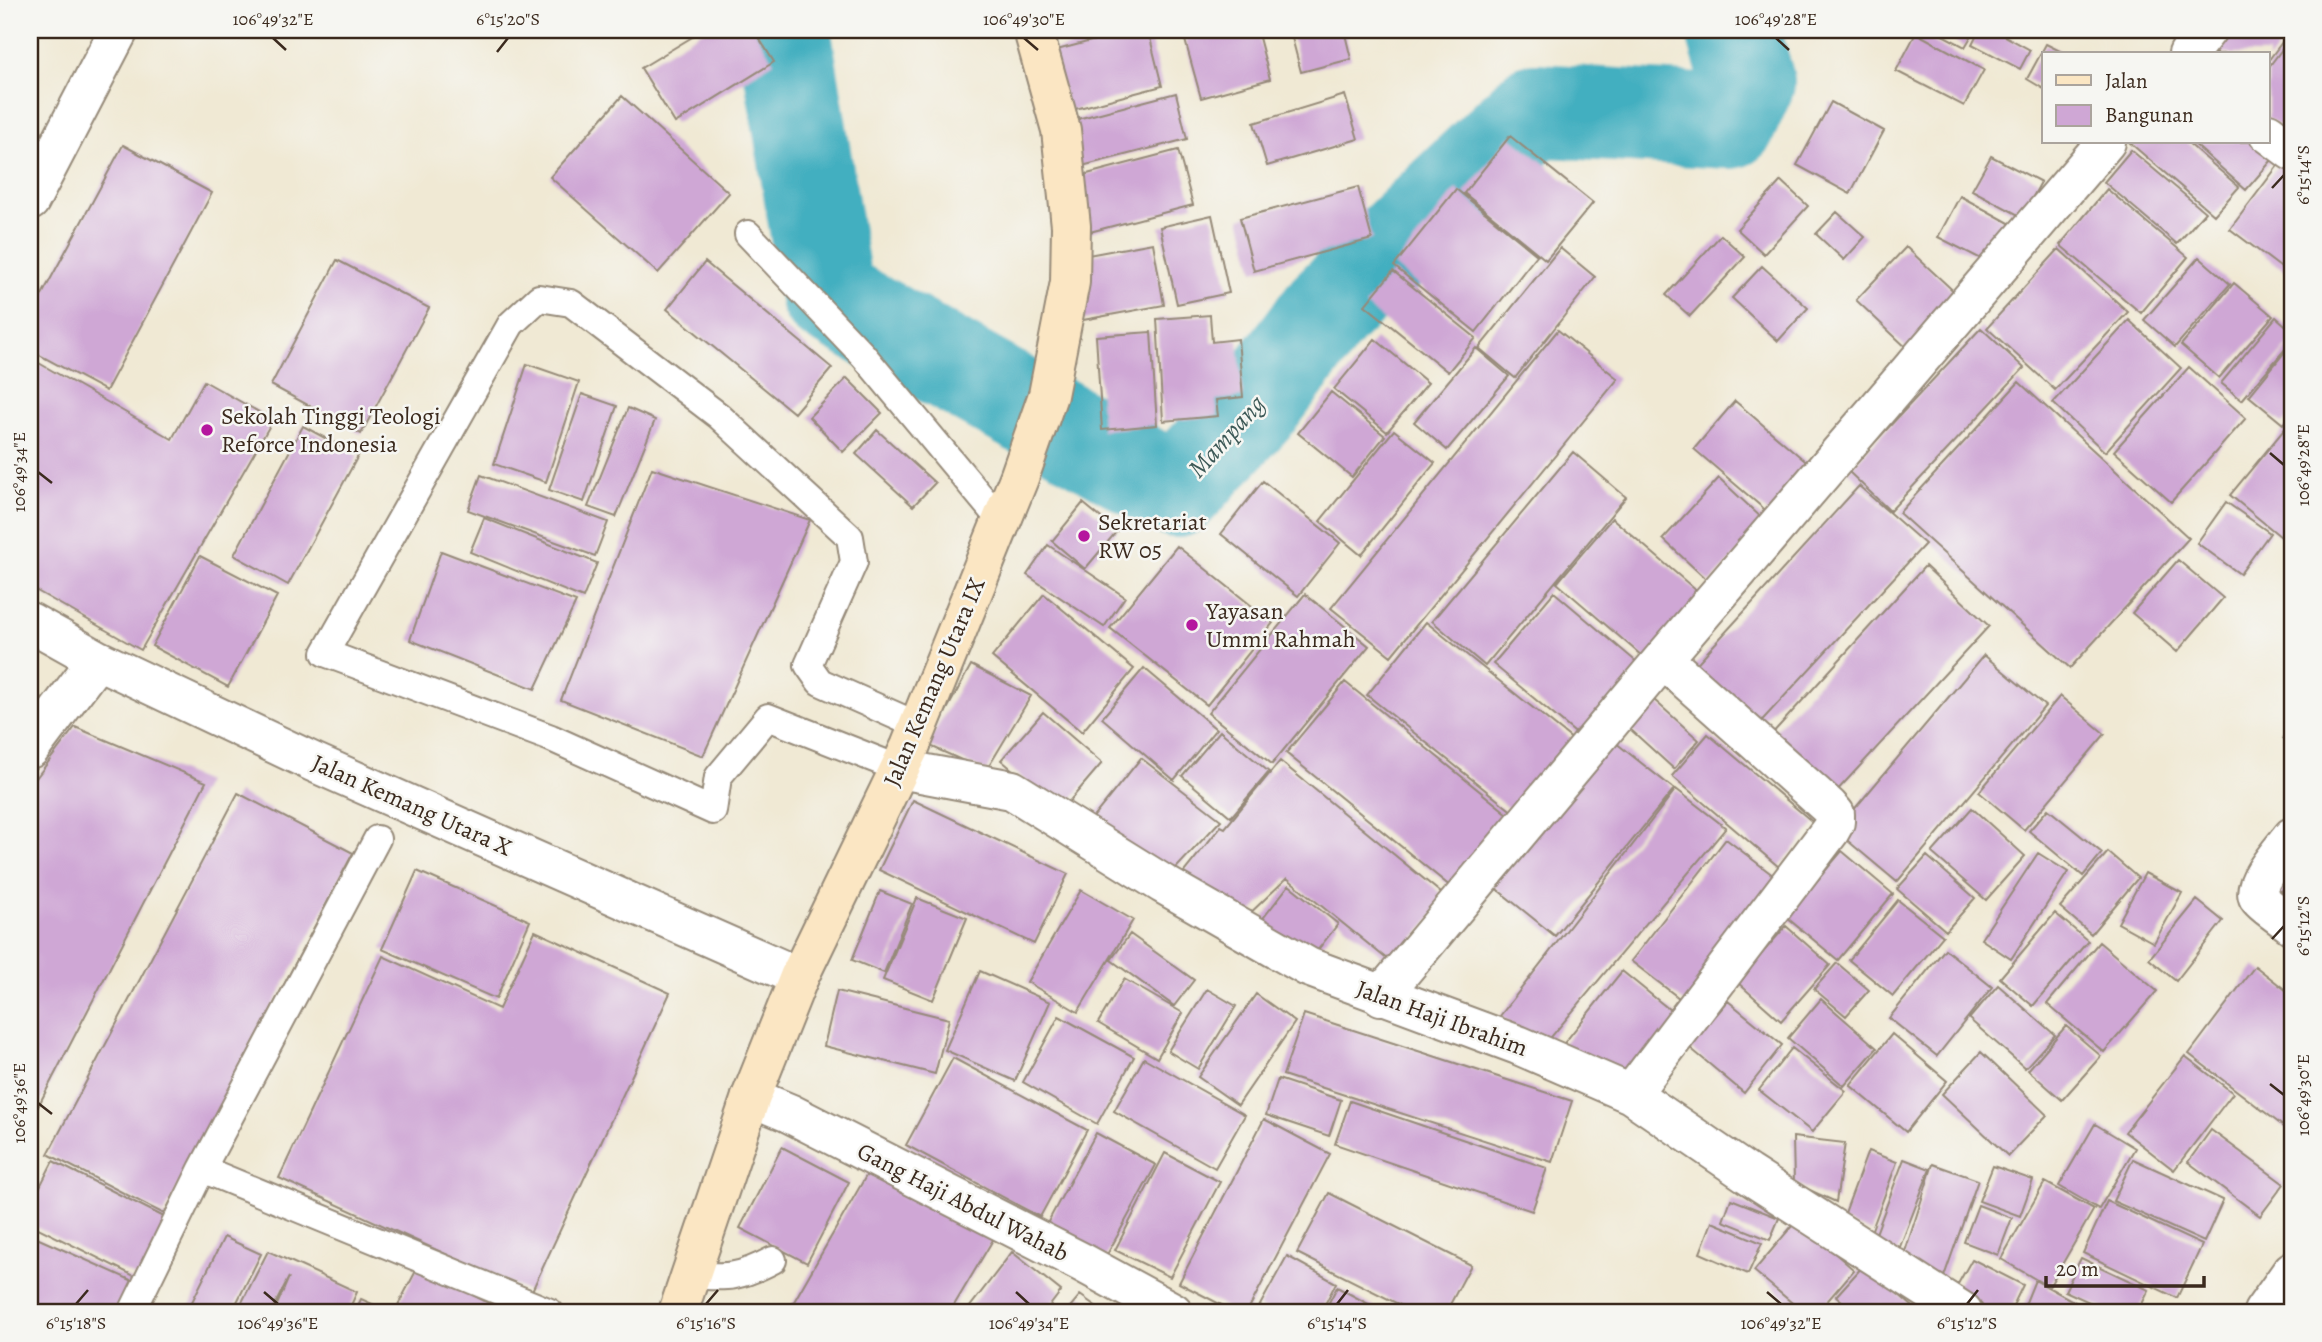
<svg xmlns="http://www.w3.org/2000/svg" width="2322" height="1342" font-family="Alegreya,serif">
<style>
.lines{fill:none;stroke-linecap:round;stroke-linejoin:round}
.river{stroke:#42afc0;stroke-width:94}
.building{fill:#cfa7d5}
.lane-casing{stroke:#968a79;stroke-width:30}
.street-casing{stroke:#968a79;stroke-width:42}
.secondary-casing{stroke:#968a79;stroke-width:42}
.lane{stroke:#fff;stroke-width:26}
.street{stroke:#fff;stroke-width:38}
.secondary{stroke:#fbe6c3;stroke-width:38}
.ticks{fill:none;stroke:#3b2a1e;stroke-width:2.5}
.poi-dot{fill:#b5179e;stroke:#f6f6f2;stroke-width:2.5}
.labels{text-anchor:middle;stroke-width:5;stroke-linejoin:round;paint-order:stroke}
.poi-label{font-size:24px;fill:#3b2a1e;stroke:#f6f6f2;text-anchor:start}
.street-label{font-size:24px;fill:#3b2a1e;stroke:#f6f6f2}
.water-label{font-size:26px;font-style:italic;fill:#3d5957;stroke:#f6f6f2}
.neatline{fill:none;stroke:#3b2a1e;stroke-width:2.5}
.ticks-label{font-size:18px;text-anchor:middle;fill:#3b2a1e}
</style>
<rect width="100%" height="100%" fill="#f6f6f2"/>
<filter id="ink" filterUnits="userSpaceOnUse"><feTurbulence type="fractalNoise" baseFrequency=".0143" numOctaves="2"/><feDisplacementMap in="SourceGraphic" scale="14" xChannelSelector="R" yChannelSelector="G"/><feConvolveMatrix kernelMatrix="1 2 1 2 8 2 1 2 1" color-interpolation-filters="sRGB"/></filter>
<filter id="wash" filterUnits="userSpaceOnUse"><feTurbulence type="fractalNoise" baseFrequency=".00686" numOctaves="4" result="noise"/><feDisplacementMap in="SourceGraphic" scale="28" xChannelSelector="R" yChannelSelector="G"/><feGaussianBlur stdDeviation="1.57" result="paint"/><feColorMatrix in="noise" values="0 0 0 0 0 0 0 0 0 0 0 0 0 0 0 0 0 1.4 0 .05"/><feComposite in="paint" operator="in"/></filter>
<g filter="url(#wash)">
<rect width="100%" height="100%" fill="#f0e9d4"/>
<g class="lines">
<!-- river -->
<path class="river" d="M784,30L827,296L1176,491L1257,403L1328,309L1535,110L1730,122L1748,82L1733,30"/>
</g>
<g id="blocks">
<!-- building -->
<path class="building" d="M704,30H754L774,62L675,123L641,68Z
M1133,30H1148L1162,86L1068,111L1053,51Z
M1224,30H1257L1270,79L1201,98L1185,40Z
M1290,30H1344L1351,59L1301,72Z
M1933,30H1975L1965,47Z
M1979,30H1994L2030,50L2020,69L1972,44Z
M2217,30H2291L2268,61V54H2198Z
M1916,33L1984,70L1964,106L1896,71Z
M2292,36V136L2268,117V68Z
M2046,44L2066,54H2044V89L2027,79Z
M1176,93L1187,139L1078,167L1066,122Z
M1345,95L1358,139L1267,166L1254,123Z
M622,96L729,193L658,273L550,177Z
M1831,102L1884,131L1850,194L1797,165Z
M1510,136L1593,203L1546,260L1464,193Z
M2129,142H2187L2239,187L2214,215Z
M2192,142H2251L2272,160L2246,190Z
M123,145L212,193L106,391L30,350V317Z
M1178,150L1193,205L1086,233L1072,178Z
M2131,150L2205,212L2177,244L2104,182Z
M1991,156L2041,182L2022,217L1972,190Z
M2283,159L2292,167V276L2230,229Z
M1781,181L1808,206L1764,254L1737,229Z
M1358,187L1372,239L1254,271L1240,218Z
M1456,189L1537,255L1476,332L1394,266Z
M2107,189L2188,257L2141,313L2060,245Z
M1960,196L2011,224L1989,263L1938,237Z
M1837,212L1865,237L1844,260L1816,234Z
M1212,215L1229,293L1177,304L1160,227Z
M1721,235L1745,257L1690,316L1666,295Z
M1153,243L1164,305L1083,320L1072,258Z
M1906,247L1960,297L1910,351L1856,300Z
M1560,248L1595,277L1515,378L1479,348Z
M2059,249L2128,312L2055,390L1987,328Z
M2199,257L2230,284L2175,347L2144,320Z
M337,260L429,308L361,434L271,385Z
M705,262L832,368L794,413L667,309Z
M1762,266L1808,308L1778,341L1732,298Z
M1393,271L1476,338L1448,372L1365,305Z
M2234,283L2273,316L2219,378L2181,345Z
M1210,315L1212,342L1238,339L1243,397L1216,400L1218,416L1163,421L1157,319Z
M2276,317L2292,331V341L2242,400L2221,383Z
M2129,320L2181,368L2105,452L2053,403Z
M1981,328L2024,368L1890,511L1848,471Z
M1558,330L1618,379L1391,656L1331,608Z
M1151,332L1157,425L1102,430L1096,336Z
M1375,339L1428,383L1387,432L1334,389Z
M2292,343V413L2283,424L2249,396Z
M1476,348L1509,376L1447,450L1414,422Z
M30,358L172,439L204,381L273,420L141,650L30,587Z
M527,364L579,382L546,482L494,464Z
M2189,367L2246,418L2171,502L2114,451Z
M847,378L882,413L843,452L809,417Z
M2019,382L2189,538L2070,668L1899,513Z
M1331,392L1385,436L1352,477L1298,433Z
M582,394L617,406L584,502L549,490Z
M1735,401L1811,466L1770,514L1694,449Z
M628,408L655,420L616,517L588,507Z
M2292,420V546L2230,495Z
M303,426L358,456L288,585L234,555Z
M877,430L935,483L913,506L856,454Z
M1394,430L1435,463L1361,555L1320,521Z
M1573,452L1626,497L1485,666L1432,621Z
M652,468L810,520L703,756L561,700Z
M481,475L608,522L595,556L468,510Z
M1719,478L1766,522L1710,583L1663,539Z
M1263,481L1340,543L1298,596L1221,534Z
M1859,486L1925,544L1754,729L1691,670Z
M2226,502L2270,533L2240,574L2197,543Z
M1083,503L1117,531L1085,569L1052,541Z
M484,518L597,563L583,598L470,552Z
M1612,518L1705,598L1649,662L1557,583Z
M1048,545L1125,597L1104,627L1027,575Z
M1177,546L1273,623L1207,705L1110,628Z
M441,551L576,602L535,689L410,640Z
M200,556L277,596L228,687L152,646Z
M2178,560L2223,598L2177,652L2132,613Z
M1925,566L1989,626L1834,794L1770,736Z
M1554,592L1646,670L1585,741L1493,664Z
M1044,594L1134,669L1082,732L992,657Z
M1305,594L1369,646L1272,764L1208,713Z
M1426,622L1578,744L1519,817L1367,695Z
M1984,655L2045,706L1897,882L1836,831Z
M971,665L1031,696L986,771L928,745Z
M1144,668L1216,729L1174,780L1102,718Z
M1345,682L1514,819L1456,891L1286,753Z
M1644,691L1699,740L1674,769L1619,719Z
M2060,696L2105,734L2024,830L1979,792Z
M1043,712L1102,763L1061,811L1001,760Z
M75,727L206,782L30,1122V786Z
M2292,727V746L2283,738Z
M1220,731L1269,772L1231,817L1182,776Z
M1708,734L1815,824L1779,867L1672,776Z
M1606,735L1674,789L1555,936L1488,882Z
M1141,758L1221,820L1166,879L1090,821Z
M1280,761L1447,898L1393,964L1287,878L1244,919L1172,887L1221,826L1225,828Z
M1676,789L1726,828L1542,1048L1500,1016Z
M238,793L353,853L164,1214L48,1154Z
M913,800L1068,874L1034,944L879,870Z
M1972,808L2025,856L1986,900L1932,853Z
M2048,809L2102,853L2083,876L2029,831Z
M1726,839L1787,886L1692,1008L1631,961Z
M1842,851L1893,894L1838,960L1786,917Z
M2108,852L2138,878L2091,934L2060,907Z
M2038,853L2068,872L2011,959L1981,939Z
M1927,856L1975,898L1946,931L1897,889Z
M417,871L530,921L496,999L382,949Z
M2145,873L2182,893L2154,943L2118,923Z
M2292,878V918L2272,903Z
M1289,885L1338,924L1306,965L1257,926Z
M1081,890L1133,920L1078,1012L1027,982Z
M880,891L912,904L884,973L852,960Z
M917,898L967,918L933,1000L883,980Z
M1898,900L1943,936L1893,996L1849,960Z
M2197,900L2223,921L2176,981L2149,959Z
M2055,913L2088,941L2033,1006L2000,978Z
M1786,926L1830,965L1781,1021L1737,982Z
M535,931L670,993L531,1293L279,1178L383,956L499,1009Z
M1130,934L1194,980L1174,1006L1111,960Z
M2099,942L2157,991L2104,1052L2047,1004Z
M1945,949L1992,987L1937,1056L1889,1018Z
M1837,963L1869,990L1846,1016L1814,989Z
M2255,966L2292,995V1133L2189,1054Z
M980,971L1050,1002L1015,1081L945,1050Z
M1622,971L1681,1019L1628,1082L1557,1052Z
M1124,979L1183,1013L1157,1058L1098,1023Z
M1998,985L2055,1035L2025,1068L1969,1019Z
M1207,989L1236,1006L1198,1069L1168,1051Z
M837,991L949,1019L935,1074L824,1046Z
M1256,994L1295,1022L1238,1105L1198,1077Z
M1821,999L1877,1048L1844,1086L1788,1038Z
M1728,1001L1782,1045L1744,1093L1689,1047Z
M1304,1014L1572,1101L1552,1162L1283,1075Z
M1059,1016L1134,1057L1097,1124L1023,1082Z
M2066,1026L2101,1056L2062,1100L2028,1070Z
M1892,1034L1947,1081L1906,1132L1850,1085Z
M1792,1048L1846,1091L1812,1132L1759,1090Z
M1981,1052L2047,1115L2008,1156L1942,1094Z
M2185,1056L2233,1093L2174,1170L2125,1132Z
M953,1058L1087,1130L1040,1217L906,1145Z
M1144,1058L1245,1115L1215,1168L1114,1111Z
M1278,1079L1341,1100L1329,1136L1266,1115Z
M1350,1101L1547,1168L1532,1211L1335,1144Z
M1264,1119L1330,1154L1247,1312H1235L1179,1283Z
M2095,1124L2135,1148L2099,1209L2059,1186Z
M2211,1130L2284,1184L2260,1216L2188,1162Z
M1096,1133L1156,1165L1102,1264L1042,1233Z
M1793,1137L1845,1143L1836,1202L1794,1183Z
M782,1147L849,1182L807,1263L740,1228Z
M1868,1151L1897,1162L1871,1232L1842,1221Z
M1165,1153L1220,1182L1170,1277L1115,1250Z
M1904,1159L1930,1169L1896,1257L1871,1247Z
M2133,1159L2223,1200L2204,1242L2113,1201Z
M53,1161L170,1220L140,1279L30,1224V1206Z
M874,1162L1000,1228L950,1312H788Z
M1933,1164L1978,1180L1941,1285L1903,1258Z
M1993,1166L2033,1180L2020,1216L1979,1201Z
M2045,1182L2094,1209L2049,1287L2001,1259Z
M1329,1193L1471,1265L1446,1312H1414L1297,1253Z
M1731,1199L1779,1218L1770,1240L1723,1221Z
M2107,1201L2202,1245L2177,1298L2083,1253Z
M1978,1205L2012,1218L1998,1255L1964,1242Z
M1797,1220L1854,1270L1818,1312H1803L1754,1271Z
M1712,1222L1762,1243L1748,1274L1700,1253Z
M30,1235L133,1281L120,1312H30Z
M224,1237L261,1254L232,1312H187Z
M268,1251L357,1292L348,1312H274L289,1277L271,1312H237Z
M1012,1252L1061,1291L1045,1312H966Z
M1287,1256L1336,1283L1321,1312H1269L1259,1307Z
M2081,1258L2149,1290L2138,1312H2111L2065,1291Z
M1972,1259L2023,1285L2010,1312H1982L1954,1291Z
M1864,1265L1919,1312H1855L1836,1296Z
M418,1267L506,1312H412L398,1305Z
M2035,1280L2093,1312H2022Z
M1337,1287L1383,1312H1324Z
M1080,1295L1104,1312H1066Z
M361,1299L390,1312H355Z"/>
</g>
</g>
<g filter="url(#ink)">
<use href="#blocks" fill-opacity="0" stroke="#968a79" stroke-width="2"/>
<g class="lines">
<!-- lane casing -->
<g class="lane-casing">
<path id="lane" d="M748,234L863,355L1001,521
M900,769L768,717L718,777L713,811L551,738L325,653L511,324L539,298L571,303L719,416L850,537L854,562L808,665L820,682L919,726
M202,1169L377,839
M690,1275C728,1278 739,1278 773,1260
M132,1312L202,1169L550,1312"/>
</g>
<!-- street casing -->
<g class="street-casing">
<path id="street" d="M2188,54L2207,30
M2268,133L2292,151
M30,201L119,30
M30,622L98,660L313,762L799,977
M30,749L91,668
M900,769L1012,790L1163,884L1308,967L1518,1045L1631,1094L1748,1174L1963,1312
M2292,837C2284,848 2251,884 2258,897C2263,905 2284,918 2292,925
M1381,996L1663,659L2106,142
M1631,1094L1830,831L1835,822V814L1829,807L1663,659
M751,1097L789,1113L1083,1263L1173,1312
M2263,1312L2292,1271"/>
</g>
<!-- secondary casing -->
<g class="secondary-casing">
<path id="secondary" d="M678,1312L751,1097L799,977L910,747L1019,478L1048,395L1070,282L1071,226L1061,130L1033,30"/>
</g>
<!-- lane -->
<use href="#lane" class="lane"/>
<!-- street -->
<use href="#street" class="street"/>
<!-- secondary -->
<use href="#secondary" class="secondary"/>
</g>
</g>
<!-- ticks -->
<path class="ticks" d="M273,38L286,50M1024,38L1038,50M1776,38L1789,50M497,52L508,38M2272,188L2284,175M2270,453L2284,465M38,472L52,483M2272,939L2284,926M2270,1084L2284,1095M38,1103L52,1114M264,1292L278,1304M1016,1292L1029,1304M1767,1292L1781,1304M76,1304L88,1290M706,1304L718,1290M1337,1304L1348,1290M1967,1304L1978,1290"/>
<!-- markers -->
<g class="poi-dot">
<circle cx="207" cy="430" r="7"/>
<circle cx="1084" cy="536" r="7"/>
<circle cx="1192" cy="625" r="7"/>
</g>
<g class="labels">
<!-- poi labels -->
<g class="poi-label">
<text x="221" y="424">Sekolah Tinggi Teologi<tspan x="221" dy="28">Reforce Indonesia</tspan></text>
<text x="1098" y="530">Sekretariat<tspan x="1098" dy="28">RW 05</tspan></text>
<text x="1206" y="619">Yayasan<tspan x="1206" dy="28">Ummi Rahmah</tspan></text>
</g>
<!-- street labels -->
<g class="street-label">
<text transform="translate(934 682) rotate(-67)" y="8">Jalan Kemang Utara IX</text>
<text transform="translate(412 805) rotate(24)" y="8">Jalan Kemang Utara X</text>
<text transform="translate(1442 1018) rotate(20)" y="8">Jalan Haji Ibrahim</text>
<text transform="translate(963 1202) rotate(27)" y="8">Gang Haji Abdul Wahab</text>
</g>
<!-- water labels -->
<g class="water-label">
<text transform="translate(1226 436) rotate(-48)" y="9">Mampang</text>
</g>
</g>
<!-- margin -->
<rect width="2322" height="1342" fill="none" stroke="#f6f6f2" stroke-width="77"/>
<!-- legend -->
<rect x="2042" y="52" width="228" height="91" fill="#f6f6f2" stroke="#aba49d" stroke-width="2"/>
<rect x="2056" y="75" width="35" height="10" fill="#fbe6c3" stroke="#aba49d" stroke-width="2"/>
<text x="2105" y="88" font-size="21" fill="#3b2a1e">Jalan</text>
<rect x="2056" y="105" width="35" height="21" fill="#cfa7d5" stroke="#aba49d" stroke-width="2"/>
<text x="2105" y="122" font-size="21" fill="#3b2a1e">Bangunan</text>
<!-- scale -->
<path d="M2046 1276v10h158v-10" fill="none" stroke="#3b2a1e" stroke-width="3.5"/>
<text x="2056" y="1276" font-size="21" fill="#3b2a1e" stroke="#f6f6f2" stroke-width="5" paint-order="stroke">20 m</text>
<rect x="38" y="38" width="2246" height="1266" class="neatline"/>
<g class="ticks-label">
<text x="273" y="25">106°49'32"E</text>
<text x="508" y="25">6°15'20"S</text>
<text x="1024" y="25">106°49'30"E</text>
<text x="1776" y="25">106°49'28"E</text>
<text transform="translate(2303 175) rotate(-90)" y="6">6°15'14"S</text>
<text transform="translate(2303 465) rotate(-90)" y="6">106°49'28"E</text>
<text transform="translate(19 472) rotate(-90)" y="6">106°49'34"E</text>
<text transform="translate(2303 926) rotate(-90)" y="6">6°15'12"S</text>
<text transform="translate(2303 1095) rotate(-90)" y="6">106°49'30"E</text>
<text transform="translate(19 1103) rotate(-90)" y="6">106°49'36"E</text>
<text x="76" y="1329">6°15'18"S</text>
<text x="278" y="1329">106°49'36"E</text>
<text x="706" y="1329">6°15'16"S</text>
<text x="1029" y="1329">106°49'34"E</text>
<text x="1337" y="1329">6°15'14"S</text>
<text x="1781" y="1329">106°49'32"E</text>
<text x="1967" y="1329">6°15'12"S</text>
</g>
</svg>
